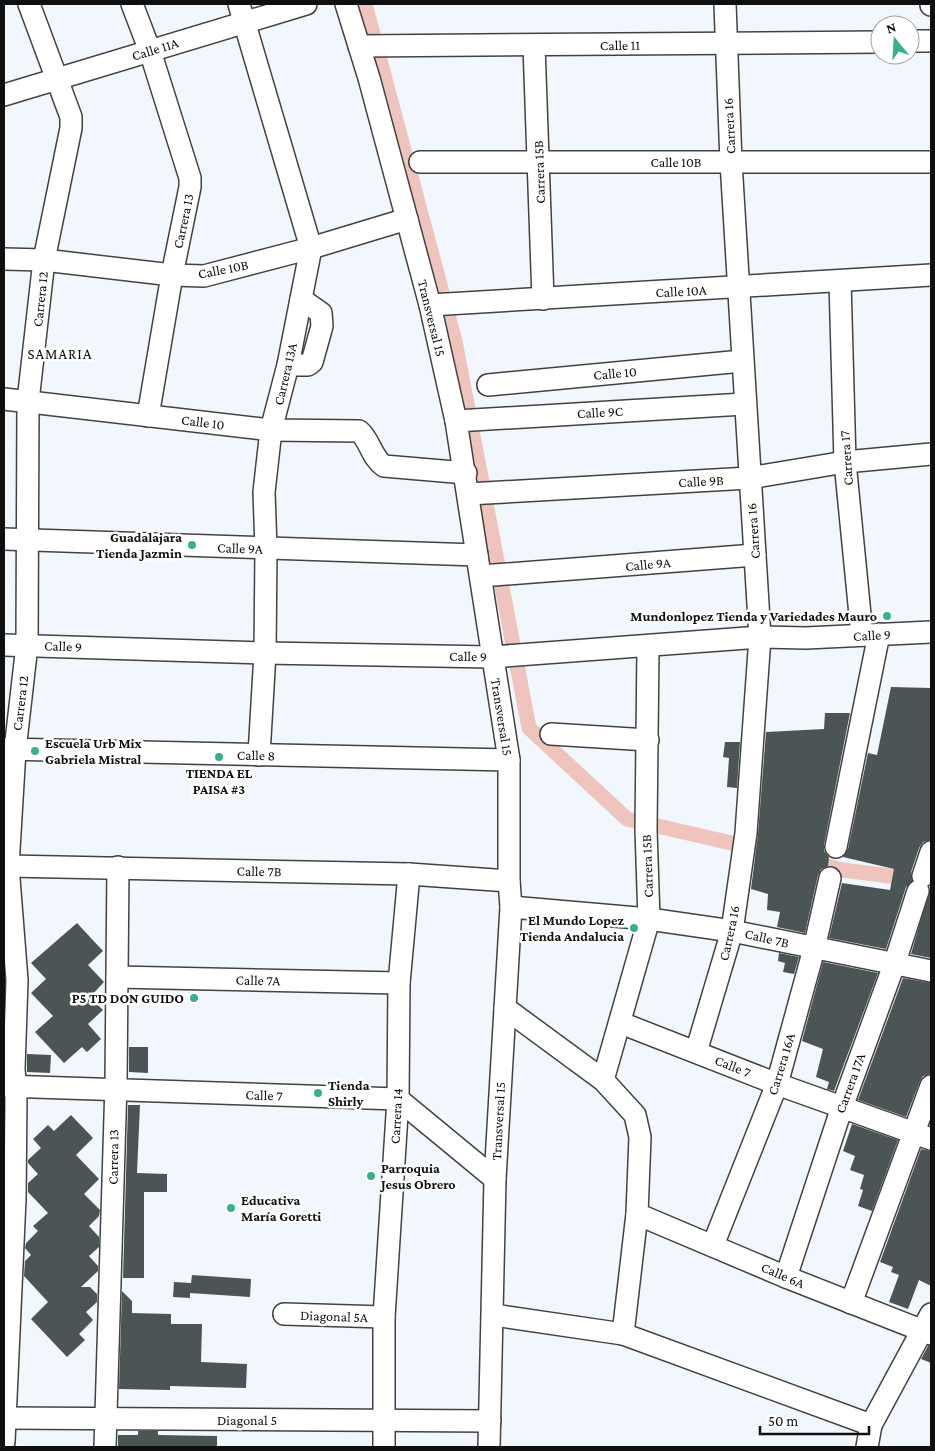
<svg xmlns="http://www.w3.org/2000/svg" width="935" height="1451" font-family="'Crimson Pro',serif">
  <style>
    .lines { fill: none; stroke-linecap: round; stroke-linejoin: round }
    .canal { stroke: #efc4bc; stroke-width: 15 }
    .building { fill: #4c5556 }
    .minor-casing { stroke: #424242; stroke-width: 24 }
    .minor { stroke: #fff; stroke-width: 21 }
    .poi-dot { fill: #36b08e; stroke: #fff; stroke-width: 2 }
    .labels { text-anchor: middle; stroke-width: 5; stroke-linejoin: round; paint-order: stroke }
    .street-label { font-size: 14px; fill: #0f0f0f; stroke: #fff }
    .poi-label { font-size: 14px; font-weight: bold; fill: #0f0f0f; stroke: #fff; text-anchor: end }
    .neighbourhood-label { font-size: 15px; letter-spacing: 1px; fill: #0f0f0f; stroke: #fff }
  </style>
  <rect width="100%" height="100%" fill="#f2f7fd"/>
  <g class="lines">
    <g class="canal">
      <polyline points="365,4 455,341 529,728 627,819 775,853"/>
      <polyline points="810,862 843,870 912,879"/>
    </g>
  </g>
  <g class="building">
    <polygon points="891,687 931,688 931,840 923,842 919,848 911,872 912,881 906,887 886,949 829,938 842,883 890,890 894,869 843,857 848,849 868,753 877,755"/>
    <polygon points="825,713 850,713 824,845 824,851 829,857 828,866 821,869 818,875 805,933 777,927 780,912 767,910 768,894 751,889 758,834 766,732 824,729"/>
    <polygon points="725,742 740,742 737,788 727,787 729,758 723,757"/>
    <polygon points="931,885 931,958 911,954"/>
    <polygon points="77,923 103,951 88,965 104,982 90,997 103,1010 88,1024 101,1039 87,1052 82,1047 64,1063 35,1032 53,1016 31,993 46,979 31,963"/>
    <polygon points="779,953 799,957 794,974 783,972 785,963 778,961"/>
    <polygon points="823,962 878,973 834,1091 827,1089 829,1082 816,1077 823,1049 802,1041"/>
    <polygon points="903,978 931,983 931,1074 923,1076 920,1081 906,1117 858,1100"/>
    <polygon points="129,1047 148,1047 148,1073 129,1072"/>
    <polygon points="27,1054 51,1055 50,1073 27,1072"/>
    <polygon points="128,1105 140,1105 137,1173 167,1174 167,1192 144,1192 144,1278 123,1278"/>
    <polygon points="71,1115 93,1138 76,1155 99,1179 84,1194 100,1210 99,1216 89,1226 99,1237 99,1247 89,1256 98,1266 98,1271 81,1287 90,1287 97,1294 97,1302 86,1312 93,1320 79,1334 85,1340 67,1357 31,1319 48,1302 24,1276 25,1261 31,1255 25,1248 26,1243 38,1231 33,1226 48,1213 28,1192 28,1183 38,1174 28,1163 28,1160 41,1148 33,1139 48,1125 54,1131"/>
    <polygon points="852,1124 898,1140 872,1211 858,1206 863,1190 860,1189 864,1175 850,1170 855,1156 843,1151"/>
    <polygon points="921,1149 931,1151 931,1286 919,1280 908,1309 889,1302 899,1275 891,1272 893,1267 880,1262"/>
    <polygon points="192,1275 251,1279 250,1297 190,1293 190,1298 173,1297 174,1282 191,1283"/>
    <polygon points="122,1291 132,1301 132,1313 171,1314 171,1324 202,1324 201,1362 247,1364 246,1388 170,1386 170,1390 119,1389"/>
    <polygon points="928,1346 931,1346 931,1363 921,1359"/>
    <polygon points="138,1431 158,1431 158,1435 217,1436 217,1447 118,1447 118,1435 138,1435"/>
  </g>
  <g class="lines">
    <defs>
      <g id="minor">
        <polyline points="132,4 150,51 190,178 190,187 172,275 148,416"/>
        <polyline points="239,4 311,248 288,365 271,430 264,492 266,549 265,653 259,755"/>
        <polyline points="346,4 369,78 430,305 456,421 509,760 509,881 511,907 495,1179 489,1447"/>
        <polyline points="931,4 931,5"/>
        <polyline points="910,41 931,41"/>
        <polyline points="359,46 880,42"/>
        <polyline points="534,46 543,299"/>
        <polyline points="4,95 306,4"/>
        <polyline points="420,162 931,162"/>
        <polyline points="4,259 44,260 172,275 204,276 311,248 407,219"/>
        <polyline points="840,281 845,462 862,635"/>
        <polyline points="430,305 931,275"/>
        <polyline points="288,365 308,365 312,362 322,326 321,313 301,299"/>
        <polyline points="488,385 742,361"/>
        <path d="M4,399L271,430L359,431C370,440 371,457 384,466L466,473"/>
        <polyline points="456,421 744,404"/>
        <polyline points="468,494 749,478 845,462 931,454"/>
        <polyline points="4,539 477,555"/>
        <polyline points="481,576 755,555"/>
        <polyline points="4,645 265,653 492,657 760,637 806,638 931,632"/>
        <polyline points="551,734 648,740"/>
        <polyline points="4,749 509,760"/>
        <polyline points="836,847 879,634"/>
        <polyline points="8,866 409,874 509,881"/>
        <polyline points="923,876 931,852"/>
        <polyline points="511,907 649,919 732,931 931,971"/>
        <polyline points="117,977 399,983"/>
        <polyline points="505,1008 603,1080 635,1115 640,1137 637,1214 623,1334"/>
        <polyline points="621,1023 777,1084 931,1139"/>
        <polyline points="696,1052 732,931 746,833 760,637 731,162 725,4"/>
        <polyline points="603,1080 649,919 646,830 648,647"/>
        <polyline points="4,1086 398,1099 495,1179"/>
        <polyline points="637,1214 786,1277 931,1334"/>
        <polyline points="713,1245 777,1084 814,949 830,878"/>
        <polyline points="786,1277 842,1107 894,965 918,891"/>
        <polyline points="851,1303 931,1086"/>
        <polyline points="284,1314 384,1317"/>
        <polyline points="494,1315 623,1334 871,1425"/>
        <polyline points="4,1418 490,1421"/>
        <polyline points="4,1442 15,1199 16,1094 14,1069 17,980 8,866 15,750 27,645 28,401 44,260 71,128 71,117 29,4"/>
        <polyline points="105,1447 116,1083 118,867"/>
        <polyline points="384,1447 384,1317 398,1099 399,983 409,874"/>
        <polyline points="867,1447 871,1425 931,1314"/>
      </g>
    </defs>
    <use href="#minor" class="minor-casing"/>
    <use href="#minor" class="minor"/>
  </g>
  <g class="poi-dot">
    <circle cx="192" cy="545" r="5"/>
    <circle cx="887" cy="616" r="5"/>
    <circle cx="35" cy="751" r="5"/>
    <circle cx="219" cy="757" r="5"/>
    <circle cx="634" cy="928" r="5"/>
    <circle cx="194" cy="998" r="5"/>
    <circle cx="318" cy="1093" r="5"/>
    <circle cx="371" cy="1176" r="5"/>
    <circle cx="231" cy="1208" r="5"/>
  </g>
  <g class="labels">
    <g class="street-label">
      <text transform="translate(620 45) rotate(-1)" y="5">Calle 11</text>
      <text transform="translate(155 49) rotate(-17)" y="5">Calle 11A</text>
      <text transform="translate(729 126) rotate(-93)" y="5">Carrera 16</text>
      <text x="676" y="167">Calle 10B</text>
      <text transform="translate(539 172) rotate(-92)" y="5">Carrera 15B</text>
      <text transform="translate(183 221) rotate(-78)" y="5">Carrera 13</text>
      <text transform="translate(223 269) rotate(-11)" y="5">Calle 10B</text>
      <text transform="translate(681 291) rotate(-3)" y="5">Calle 10A</text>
      <text transform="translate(40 299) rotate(-84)" y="5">Carrera 12</text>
      <text transform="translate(432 318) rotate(76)" y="5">Transversal 15</text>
      <text transform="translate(615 373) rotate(-5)" y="5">Calle 10</text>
      <text transform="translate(285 374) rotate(-77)" y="5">Carrera 13A</text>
      <text transform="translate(600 412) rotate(-3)" y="5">Calle 9C</text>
      <text transform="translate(203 422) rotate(7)" y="5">Calle 10</text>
      <text transform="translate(846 458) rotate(-94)" y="5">Carrera 17</text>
      <text transform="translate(701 481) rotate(-3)" y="5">Calle 9B</text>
      <text transform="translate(753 531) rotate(-94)" y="5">Carrera 16</text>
      <text transform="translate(240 548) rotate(2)" y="5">Calle 9A</text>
      <text transform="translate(648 564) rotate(-5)" y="5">Calle 9A</text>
      <text transform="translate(872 635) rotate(-3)" y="5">Calle 9</text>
      <text transform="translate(63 646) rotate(2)" y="5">Calle 9</text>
      <text transform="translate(468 656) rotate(1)" y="5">Calle 9</text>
      <text transform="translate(20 703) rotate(-83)" y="5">Carrera 12</text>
      <text transform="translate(502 717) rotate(81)" y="5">Transversal 15</text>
      <text transform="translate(256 755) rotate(1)" y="5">Calle 8</text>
      <text transform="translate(647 866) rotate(-92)" y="5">Carrera 15B</text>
      <text transform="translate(259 871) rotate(1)" y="5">Calle 7B</text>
      <text transform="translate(729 933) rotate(-78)" y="5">Carrera 16</text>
      <text transform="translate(767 938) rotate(13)" y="5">Calle 7B</text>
      <text transform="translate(258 980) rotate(1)" y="5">Calle 7A</text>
      <text transform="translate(781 1064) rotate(-73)" y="5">Carrera 16A</text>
      <text transform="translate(733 1066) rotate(22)" y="5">Calle 7</text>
      <text transform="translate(850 1083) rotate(-70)" y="5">Carrera 17A</text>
      <text transform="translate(264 1095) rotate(2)" y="5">Calle 7</text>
      <text transform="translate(396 1116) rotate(-87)" y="5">Carrera 14</text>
      <text transform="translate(498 1121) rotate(-87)" y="5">Transversal 15</text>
      <text transform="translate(113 1157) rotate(-89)" y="5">Carrera 13</text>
      <text transform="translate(783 1275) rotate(23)" y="5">Calle 6A</text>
      <text transform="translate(334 1316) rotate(2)" y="5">Diagonal 5A</text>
      <text x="247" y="1425">Diagonal 5</text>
    </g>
    <g class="poi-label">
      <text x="182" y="542">Guadalajara<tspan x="182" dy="16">Tienda Jazmin</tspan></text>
      <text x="877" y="621">Mundonlopez Tienda y Variedades Mauro</text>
      <text x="45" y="748" text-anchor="start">Escuela Urb Mix<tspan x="45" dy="16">Gabriela Mistral</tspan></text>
      <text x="219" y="778" text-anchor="middle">TIENDA EL<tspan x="219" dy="16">PAISA #3</tspan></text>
      <text x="624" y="925">El Mundo Lopez<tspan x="624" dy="16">Tienda Andalucia</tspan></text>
      <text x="184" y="1003">P5 TD DON GUIDO</text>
      <text x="328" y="1090" text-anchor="start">Tienda<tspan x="328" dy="16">Shirly</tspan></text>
      <text x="381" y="1173" text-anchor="start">Parroquia<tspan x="381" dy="16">Jesus Obrero</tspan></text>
      <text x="241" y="1205" text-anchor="start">Educativa<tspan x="241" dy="16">María Goretti</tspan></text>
    </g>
    <g class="neighbourhood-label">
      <text x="60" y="359">SAMARIA</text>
    </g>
  </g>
  <rect width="935" height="1451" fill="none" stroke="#0f0f0f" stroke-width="10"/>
  <g transform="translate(895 40) rotate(342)"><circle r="24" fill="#ffffff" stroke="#9f9f9f"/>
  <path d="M0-4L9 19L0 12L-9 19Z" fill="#36b08e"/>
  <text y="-8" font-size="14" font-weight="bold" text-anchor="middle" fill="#0f0f0f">N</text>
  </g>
  <path d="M760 1426v8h109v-8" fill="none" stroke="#0f0f0f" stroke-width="2.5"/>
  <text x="768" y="1426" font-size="15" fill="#0f0f0f" stroke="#ffffff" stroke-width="4" paint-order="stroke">50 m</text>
</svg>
